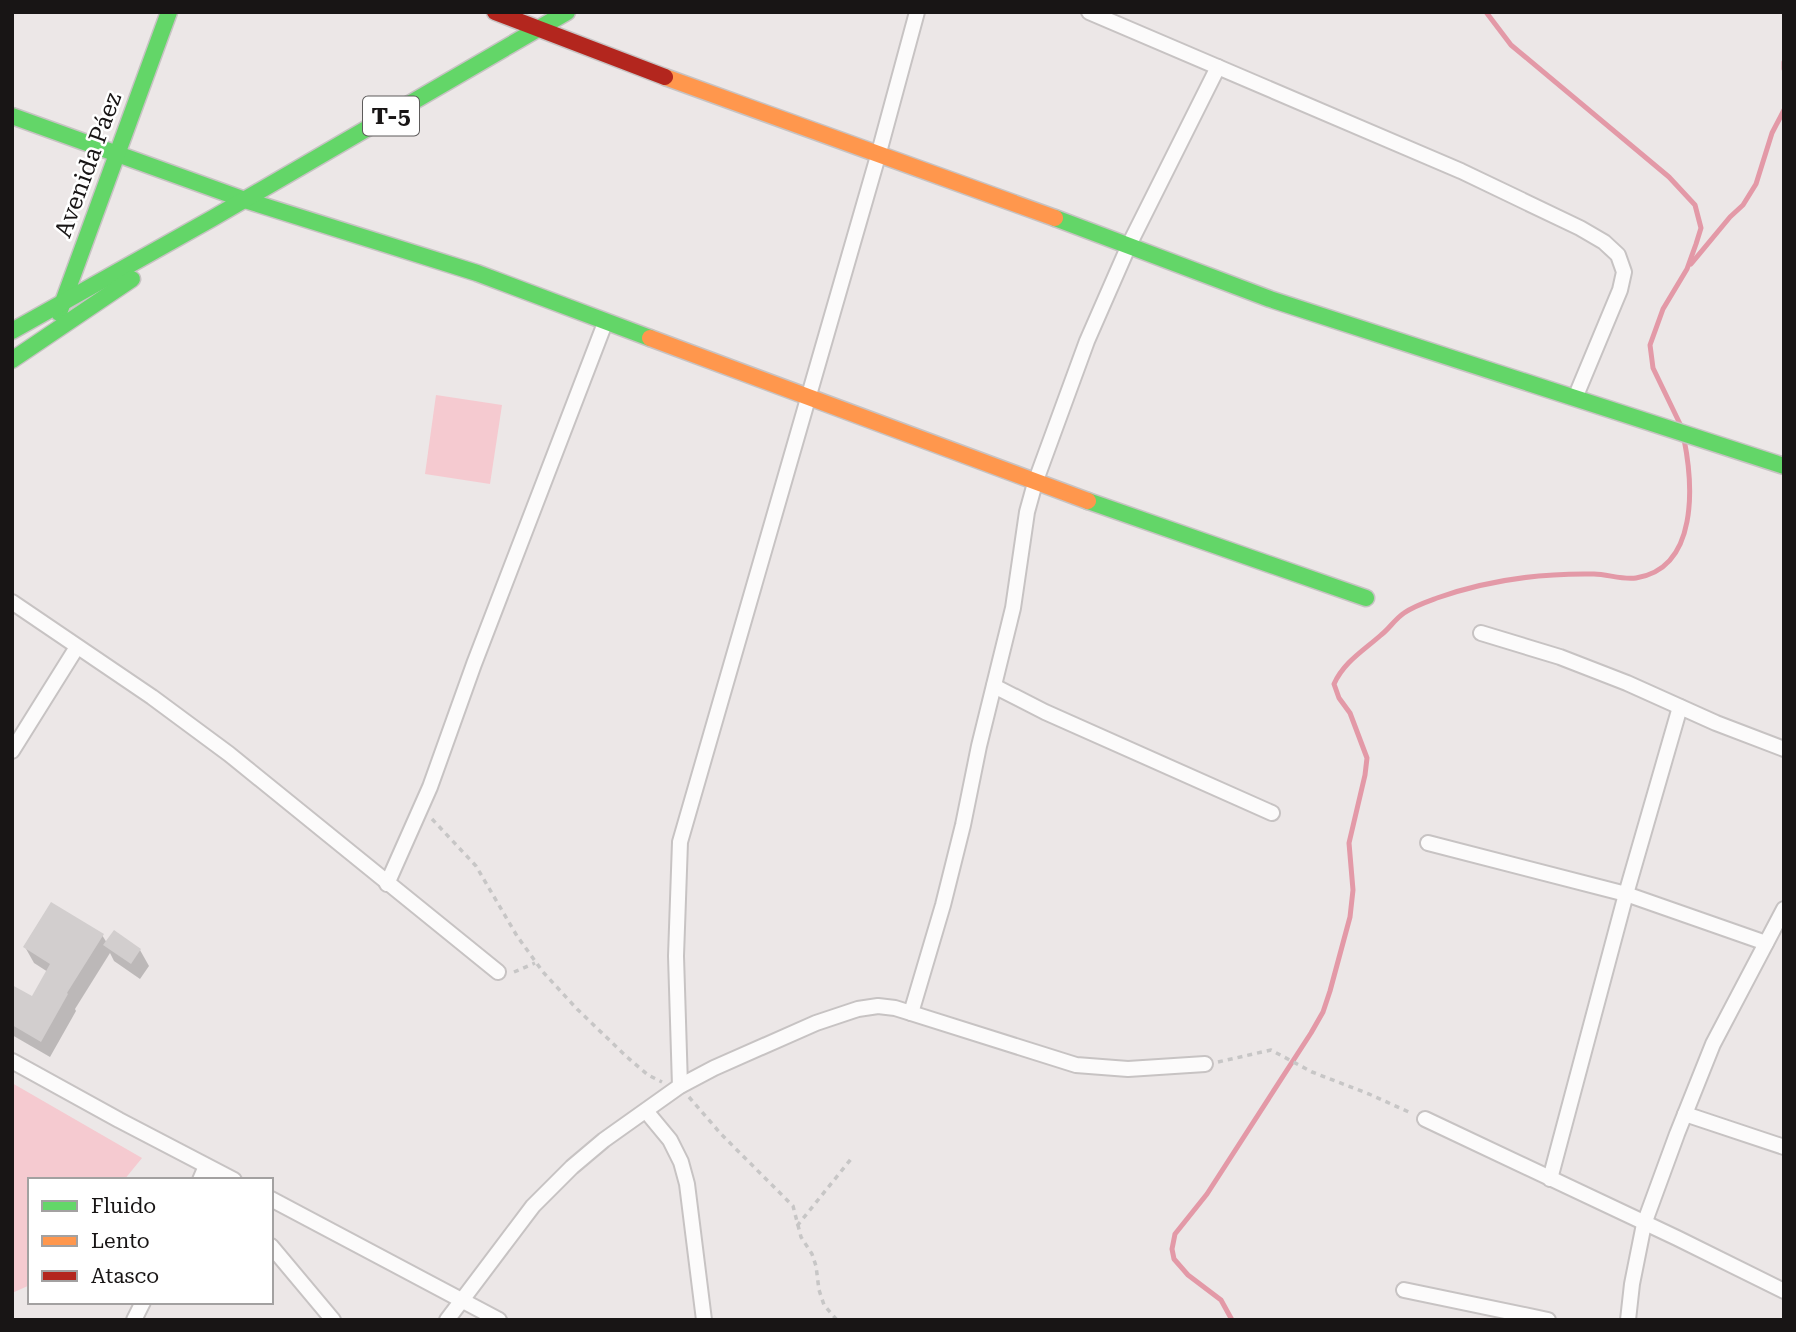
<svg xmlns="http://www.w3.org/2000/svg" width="1796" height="1332" font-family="'Roboto Serif',serif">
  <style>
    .green { fill: #f5cad0 }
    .shadow { fill: #0003 }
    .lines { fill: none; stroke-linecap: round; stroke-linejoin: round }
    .stream { stroke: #e399a7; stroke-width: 5 }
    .building { fill: #d2cece }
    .street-casing { stroke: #c7c3c3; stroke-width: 18 }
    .fast-casing { stroke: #c7c3c3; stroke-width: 19 }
    .slow-casing { stroke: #c7c3c3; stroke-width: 19 }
    .jam-casing { stroke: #c7c3c3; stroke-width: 19 }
    .path { stroke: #c7c6c6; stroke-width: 3.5; stroke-dasharray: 5 5; stroke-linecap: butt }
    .street { stroke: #fcfbfb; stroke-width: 14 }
    .fast { stroke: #63d668; stroke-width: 16 }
    .slow { stroke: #ff974d; stroke-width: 16 }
    .jam { stroke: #b3261e; stroke-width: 16 }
    .labels { text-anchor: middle; stroke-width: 5; stroke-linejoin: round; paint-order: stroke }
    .shield { fill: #fff; stroke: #5d5b5b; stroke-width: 2 }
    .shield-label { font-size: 23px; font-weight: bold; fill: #181515 }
    .street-label { font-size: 24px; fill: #181515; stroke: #fff }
  </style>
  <rect width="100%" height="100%" fill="#ece7e7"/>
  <g class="green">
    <polygon points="436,395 502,405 490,484 425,474"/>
    <polygon points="12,1083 142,1158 124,1180 30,1180 30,1285 12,1293"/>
  </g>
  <polygon class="shadow" points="102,935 107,943 140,950 149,966 140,979 114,961 110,953 75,1009 76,1011 50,1057 12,1035 12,987 32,999 48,972 34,963 25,947"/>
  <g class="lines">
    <g class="stream">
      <polyline points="1486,12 1511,45 1669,177 1695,205 1701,228 1696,244 1687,269 1663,309 1650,345 1653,368 1681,426"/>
      <polyline points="1784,62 1784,69"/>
      <polyline points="1691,264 1730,217 1743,205 1756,184 1772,133 1784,110"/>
      <path d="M1232,1320L1221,1300L1188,1275L1174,1259L1172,1249L1175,1234L1207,1194L1311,1033L1323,1012L1330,991L1350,917L1353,890L1349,843L1365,775L1367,758L1350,713L1339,698L1334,684C1344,662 1363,651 1381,635C1389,629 1395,619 1404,613C1414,606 1426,602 1437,598C1488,580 1540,573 1594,574C1607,574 1622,580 1636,578C1699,568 1693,484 1684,439"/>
    </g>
  </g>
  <g class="building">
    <polygon points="51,902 104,934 67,993 68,994 41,1042 12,1025 12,985 32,996 50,964 23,947"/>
    <polygon points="114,930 141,949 131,964 103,945"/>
  </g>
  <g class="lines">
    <defs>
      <g id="street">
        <polyline points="1089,12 1461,171 1580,228 1604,242 1618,255 1624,272 1620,290 1575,398"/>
        <polyline points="12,602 152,697 229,754 498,972"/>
        <polyline points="1481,633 1560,657 1627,683 1716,723 1784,749"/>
        <polyline points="994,686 1045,712 1272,813"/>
        <polyline points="12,751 77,647"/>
        <polyline points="1428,843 1626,894 1766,943"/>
        <polyline points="387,884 430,787 474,664 605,323"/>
        <polyline points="911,1013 943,905 963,825 979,746 1013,608 1027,512 1035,483 1087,341 1129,245 1218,67"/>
        <polyline points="12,1061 119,1120 234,1180"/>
        <polyline points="680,1086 676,956 680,842 878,156 917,12"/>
        <polyline points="646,1111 670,1140 681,1162 687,1184 704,1320"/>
        <polyline points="1685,1114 1784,1147"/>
        <polyline points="1425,1119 1677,1238 1784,1291"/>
        <polyline points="1550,1179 1626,894 1680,707"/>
        <polyline points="200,1180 206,1166 212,1173"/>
        <polyline points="271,1199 499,1320"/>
        <polyline points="271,1246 333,1320"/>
        <polyline points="1404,1290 1548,1320"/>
        <polyline points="134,1320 143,1302"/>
        <polyline points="447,1320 533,1206 572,1167 604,1140 680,1086 714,1068 816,1023 858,1009 878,1006 895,1008 1076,1065 1128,1069 1205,1064"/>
        <polyline points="1628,1320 1632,1284 1644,1224 1677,1134 1713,1044 1784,909"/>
      </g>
      <g id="fast">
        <polyline points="12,116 245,200 477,273 650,338"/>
        <polyline points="1055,218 1270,299 1784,466"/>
        <polyline points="59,313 169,12"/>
        <polyline points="12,331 213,218 567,12"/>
        <polyline points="12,360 132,279"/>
        <polyline points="1088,501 1366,598"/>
      </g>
      <g id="slow">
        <polyline points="665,77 1055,218"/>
        <polyline points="650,338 1088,501"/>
      </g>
      <polyline id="jam" points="495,12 665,77"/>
    </defs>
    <use href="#street" class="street-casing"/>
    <use href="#fast" class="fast-casing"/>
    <use href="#slow" class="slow-casing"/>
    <use href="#jam" class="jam-casing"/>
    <g class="path">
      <polyline points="432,819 476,866 517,936 543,972 577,1009 627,1057 648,1075 662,1082"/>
      <polyline points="514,972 535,963"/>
      <polyline points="1218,1062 1271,1050 1312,1072 1369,1094 1411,1113"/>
      <polyline points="689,1097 721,1134 793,1206 801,1237 812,1254 816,1266 819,1290 824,1305 837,1320"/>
      <polyline points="797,1226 851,1159"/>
    </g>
    <use href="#street" class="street"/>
    <use href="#fast" class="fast"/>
    <use href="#slow" class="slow"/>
    <use href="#jam" class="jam"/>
  </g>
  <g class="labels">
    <rect class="shield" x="363" y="96.5" width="56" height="39" rx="5"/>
    <g class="shield-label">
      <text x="391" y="124">T-5</text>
    </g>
    <g class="street-label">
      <text transform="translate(88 165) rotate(-70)" y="8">Avenida Páez</text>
    </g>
  </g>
  <rect width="1796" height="1332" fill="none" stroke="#181515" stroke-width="28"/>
  <rect x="28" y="1178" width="245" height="126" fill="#ffffff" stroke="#a3a1a1" stroke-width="2"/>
  <rect x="42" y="1201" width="35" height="10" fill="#63d668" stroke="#a3a1a1" stroke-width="2"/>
  <text x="91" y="1213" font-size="21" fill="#181515">Fluido</text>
  <rect x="42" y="1236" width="35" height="10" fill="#ff974d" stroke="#a3a1a1" stroke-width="2"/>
  <text x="91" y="1248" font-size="21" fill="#181515">Lento</text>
  <rect x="42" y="1271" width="35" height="10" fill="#b3261e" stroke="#a3a1a1" stroke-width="2"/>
  <text x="91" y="1283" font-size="21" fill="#181515">Atasco</text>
</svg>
